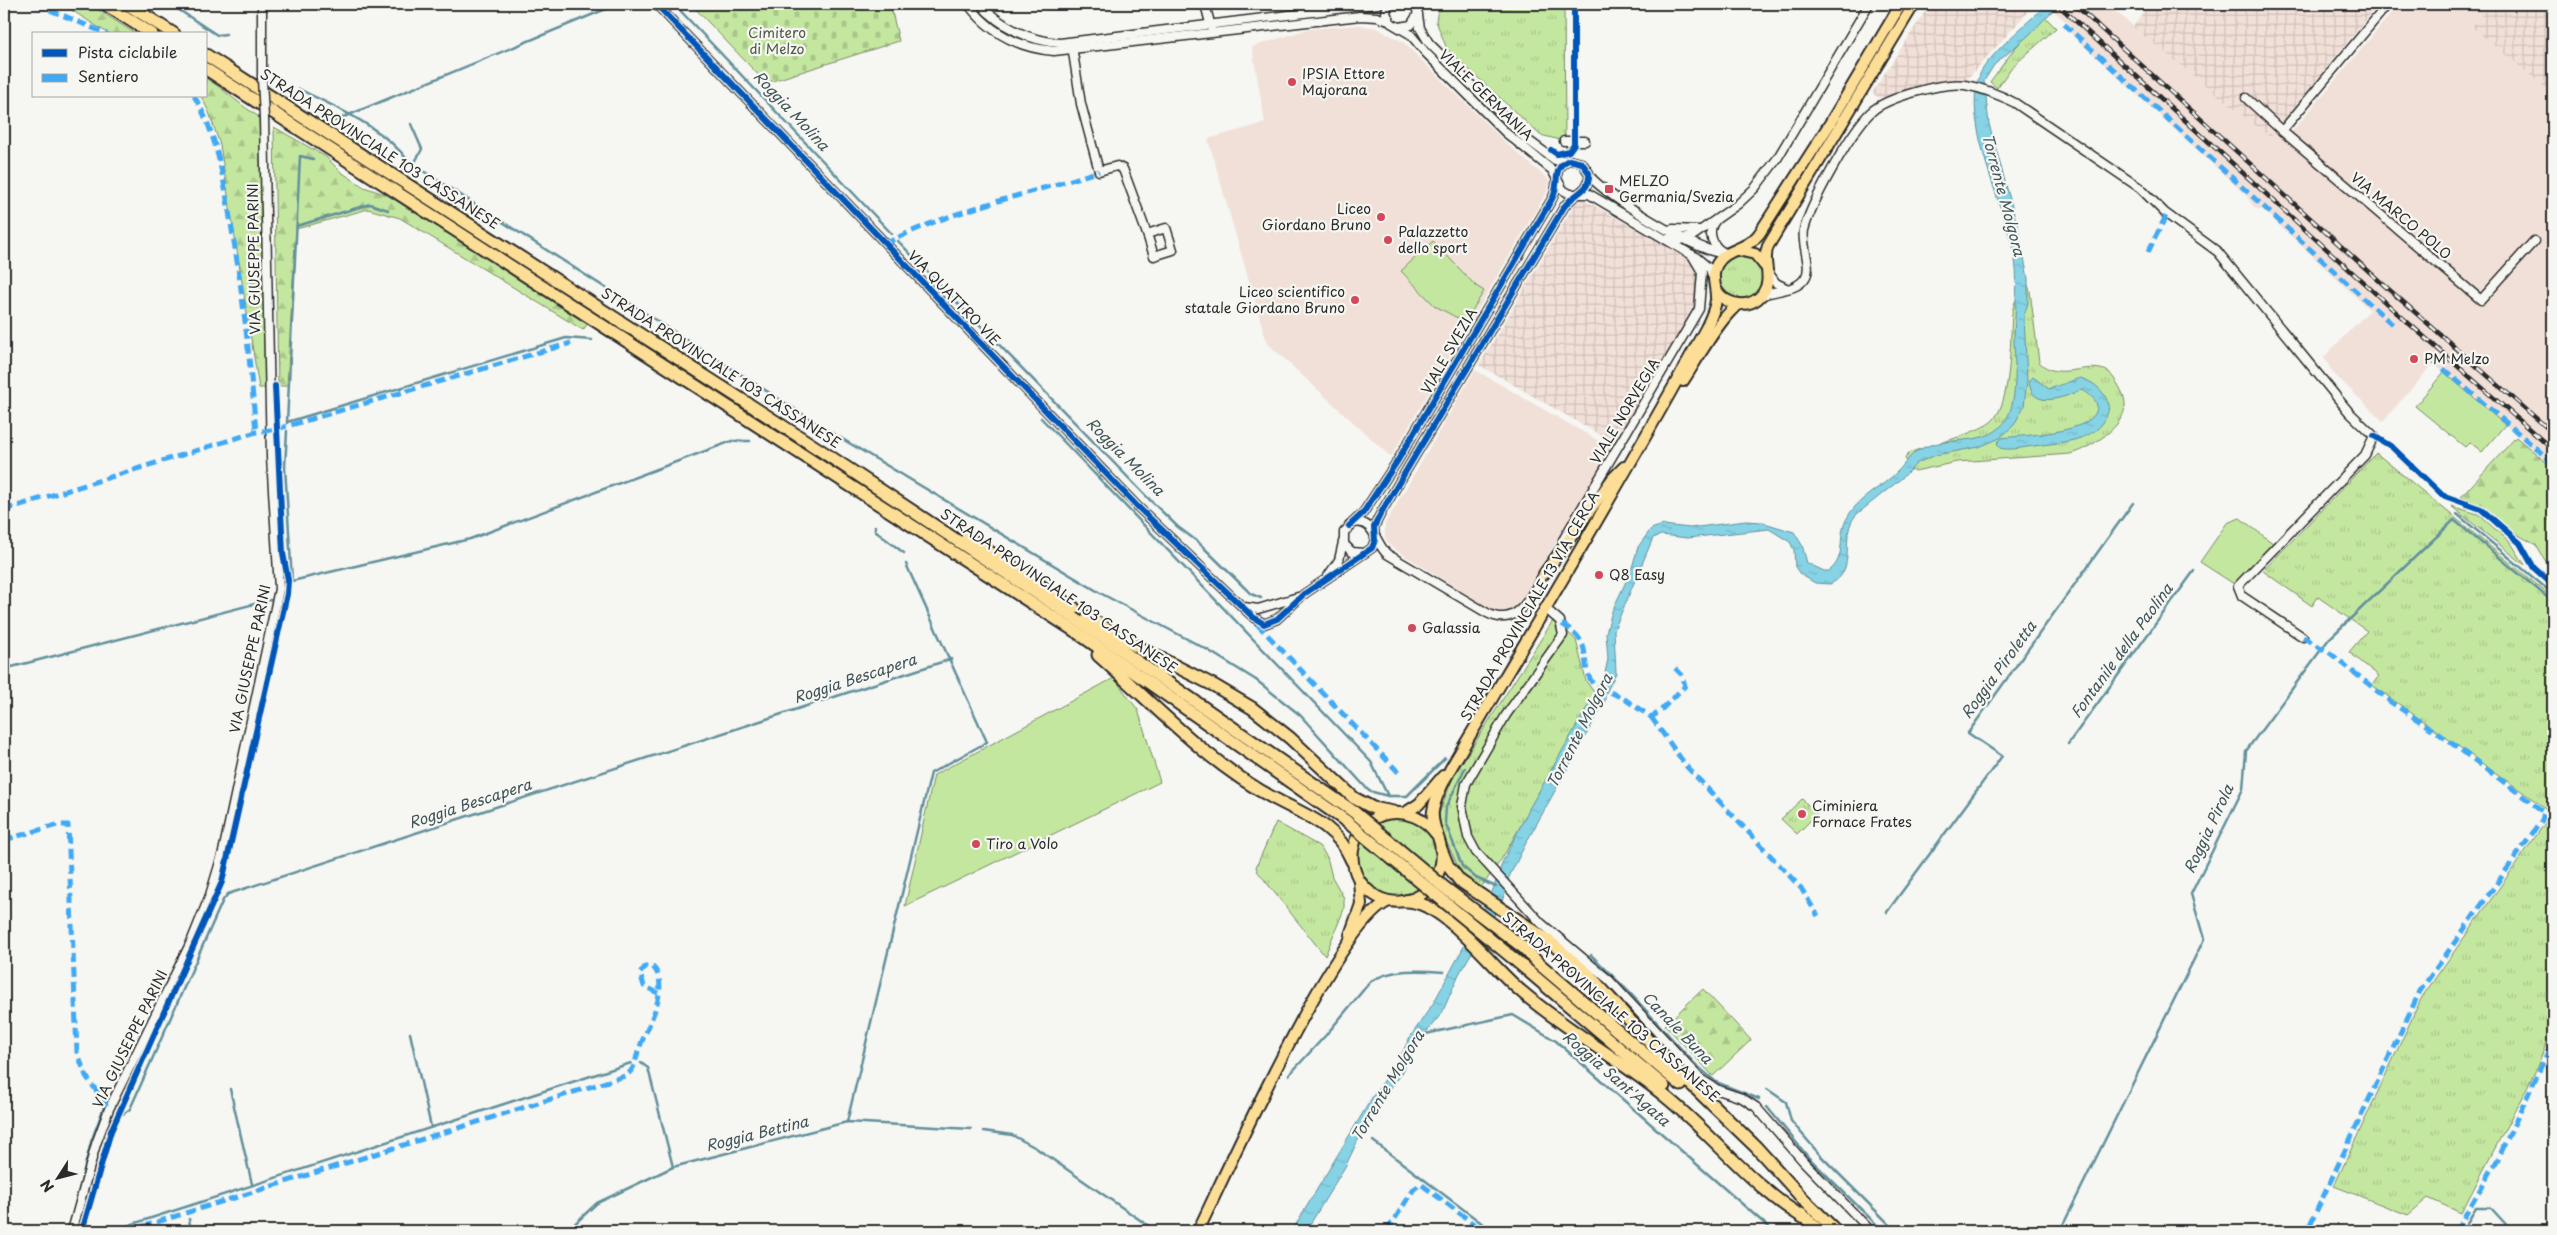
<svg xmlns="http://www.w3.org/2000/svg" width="2557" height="1235" font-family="'Playpen Sans',sans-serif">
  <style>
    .built { fill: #f1e0d8 }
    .industrial { fill: url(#industrial-grid) }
    .grass { fill: url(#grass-tufts); stroke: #788966 }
    .forest { fill: url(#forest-firs); stroke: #788966 }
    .cemetery { fill: url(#cemetery-stones); stroke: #788966 }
    .garden { fill: #c4e7a0; stroke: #788966 }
    .water { fill: url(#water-ripples); stroke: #62909b }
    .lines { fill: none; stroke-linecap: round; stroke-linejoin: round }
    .stream { stroke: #62909b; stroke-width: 2.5 }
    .minor-casing { stroke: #2b2b2b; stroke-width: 11 }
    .major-casing { stroke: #2b2b2b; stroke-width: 14 }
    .highway-casing { stroke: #2b2b2b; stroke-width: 15 }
    .minor { stroke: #f6f6f2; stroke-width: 8 }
    .major { stroke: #fdde96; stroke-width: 10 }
    .highway { stroke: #fdde96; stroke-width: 11 }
    .rail-casing { stroke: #2b2b2b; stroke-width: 4.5 }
    .rail { stroke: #f6f6f2; stroke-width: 2.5; stroke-dasharray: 8; stroke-linecap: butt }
    .minor-bridge-casing { stroke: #2b2b2b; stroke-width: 11; stroke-linecap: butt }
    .highway-bridge-casing { stroke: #2b2b2b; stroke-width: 15; stroke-linecap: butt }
    .minor-bridge { stroke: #f6f6f2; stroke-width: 8 }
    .highway-bridge { stroke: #fdde96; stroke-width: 11 }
    .quiet { stroke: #3fa9f5; stroke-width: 5; stroke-dasharray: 10 5; stroke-linecap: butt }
    .cycleway-casing { stroke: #f6f6f2; stroke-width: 9 }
    .cycleway { stroke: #0057b8; stroke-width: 6 }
    .poi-dot { fill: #d1495b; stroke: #f6f6f2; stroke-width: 2 }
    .labels { text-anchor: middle; stroke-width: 4.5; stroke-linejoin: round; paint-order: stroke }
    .park-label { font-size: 14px; fill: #515a48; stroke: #f6f6f2 }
    .poi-label { font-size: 14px; fill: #2b2b2b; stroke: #f6f6f2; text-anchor: start }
    .street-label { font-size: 14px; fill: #2b2b2b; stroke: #f6f6f2 }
    .water-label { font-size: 15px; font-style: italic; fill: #42555a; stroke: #f6f6f2 }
  </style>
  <defs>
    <pattern id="industrial-grid" width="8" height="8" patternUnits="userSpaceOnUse" patternTransform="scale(1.25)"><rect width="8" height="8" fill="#f1e0d8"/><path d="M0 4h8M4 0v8" fill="none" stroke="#cfc0ba"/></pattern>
    <pattern id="grass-tufts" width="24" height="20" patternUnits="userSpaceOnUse" patternTransform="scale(1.25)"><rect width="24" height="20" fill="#c4e7a0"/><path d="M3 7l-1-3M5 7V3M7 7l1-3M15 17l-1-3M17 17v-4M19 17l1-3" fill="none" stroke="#a9c68a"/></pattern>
    <pattern id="forest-firs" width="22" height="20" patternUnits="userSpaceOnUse" patternTransform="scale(1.25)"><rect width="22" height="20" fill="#c4e7a0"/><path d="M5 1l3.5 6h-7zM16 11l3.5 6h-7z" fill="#a9c68a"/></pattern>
    <pattern id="cemetery-stones" width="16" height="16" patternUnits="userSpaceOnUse" patternTransform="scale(1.25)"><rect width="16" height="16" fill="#c4e7a0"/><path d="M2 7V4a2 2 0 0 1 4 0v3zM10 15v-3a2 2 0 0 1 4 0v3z" fill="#a9c68a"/></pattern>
    <pattern id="water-ripples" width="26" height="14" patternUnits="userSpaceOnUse" patternTransform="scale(1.25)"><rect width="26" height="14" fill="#86d3e6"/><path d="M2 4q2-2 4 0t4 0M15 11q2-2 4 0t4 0" fill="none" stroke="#74b5c5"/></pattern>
  </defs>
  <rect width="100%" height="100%" fill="#f6f6f2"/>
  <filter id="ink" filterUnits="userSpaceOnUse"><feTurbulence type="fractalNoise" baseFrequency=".02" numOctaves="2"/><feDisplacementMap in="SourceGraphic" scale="10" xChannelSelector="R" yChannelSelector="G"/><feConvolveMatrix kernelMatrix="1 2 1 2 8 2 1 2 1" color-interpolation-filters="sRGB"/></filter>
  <g filter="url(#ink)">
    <g class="built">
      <polygon points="2045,4 2106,4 2270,136 2275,131 2285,140 2399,4 2553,4 2553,466 2434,363 2383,421 2333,373 2324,357 2370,310 2262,209 2257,209 2253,206 2247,196 2066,29 2068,23"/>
      <polygon points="1359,25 1377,28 1403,42 1507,144 1549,180 1548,190 1391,457 1267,343 1208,139 1265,123 1252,47 1308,29"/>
      <polygon points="1475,370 1611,448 1514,615 1500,615 1391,547 1385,538 1385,524"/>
    </g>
    <g class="industrial">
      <polygon points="1930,4 2035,4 1967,79 1880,98 1872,93"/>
      <polygon points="2149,4 2379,4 2270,137 2133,27"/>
      <polygon points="2491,4 2553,4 2553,94 2472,27"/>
      <polygon points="1579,197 1695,262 1699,278 1695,309 1616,444 1479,365"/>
    </g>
    <g class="grass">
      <polygon points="1439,4 1564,4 1565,141 1540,135 1447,49 1436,21"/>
      <polygon points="2045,17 2056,28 2011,68 1997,88 1990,82 2015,48"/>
      <circle cx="1741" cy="277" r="22"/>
      <path d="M2026,280L2030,291L2039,362C2059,383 2086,360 2109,372C2116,381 2124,392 2125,403C2127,426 2089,449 2070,454L1957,462L1915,471L1910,469L1905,458L1911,452C1932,445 1975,434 1991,422C2012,405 2010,339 2012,313L2014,304Z"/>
      <polygon points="2376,453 2553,598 2553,1034 2546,1044 2535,1072 2461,1213 2428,1198 2408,1215 2334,1186 2422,997 2548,819 2548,810 2372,685 2379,676 2349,652 2367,631 2318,597 2312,606 2263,571"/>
      <polygon points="1554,619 1576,640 1586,681 1596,695 1501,860 1480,889 1461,873 1441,830 1439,814 1453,777"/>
      <polygon points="1802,799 1817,814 1797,834 1781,819"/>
      <circle cx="1398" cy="857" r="40"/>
      <polygon points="1276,822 1319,846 1327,857 1332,877 1344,898 1344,909 1325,956 1258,872 1256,867"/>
    </g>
    <g class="forest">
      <polygon points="62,4 89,4 136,34 109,34"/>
      <path d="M206,78C225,90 240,105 259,117L265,388H259L220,145L209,112L201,96H206Z"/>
      <polygon points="274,127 326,157 341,172 364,187 387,195 589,322 583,330 400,218 368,209 296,229 287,386 278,386"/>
      <polygon points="2516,437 2553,468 2553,574 2536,545 2508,529 2478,504 2461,497"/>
      <polygon points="2451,506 2478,514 2511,543 2525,565"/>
      <polygon points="1703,989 1751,1040 1713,1076 1665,1025"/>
    </g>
    <polygon class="cemetery" points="691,4 890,4 899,41 766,83"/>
    <g class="garden">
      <polygon points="1433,241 1476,286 1484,291 1465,322 1435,306 1401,271"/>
      <polygon points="2444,372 2505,425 2482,452 2470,442 2465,447 2415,406"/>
      <polygon points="2240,518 2274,544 2234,584 2200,562 2227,523"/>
      <polygon points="1114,678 1138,710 1160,782 905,906 934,775"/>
    </g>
    <g class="water">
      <path d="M2047,4H2059L2029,35L1994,65L1984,81L1989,124L2018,228L2028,278V303L2024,316L2027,381L2024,406L2014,425L2000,438L1979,447L1936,455L1917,463L1902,478L1857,514C1837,534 1860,571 1830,584L1815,583L1800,574L1795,567L1794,550L1790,542L1769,529L1688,538L1661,535L1653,538L1614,630L1616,673L1605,695V701L1526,843L1509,877L1502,902L1459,974L1442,1013L1419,1041L1401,1073L1375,1111L1357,1142L1346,1165L1306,1231H1292L1373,1096L1397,1063L1409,1039L1434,1002L1490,898L1503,861L1530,807L1593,697L1602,687L1608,659L1606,633L1612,611L1631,571L1638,547L1651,529L1663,525L1690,528L1746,521L1761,522L1794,532L1802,545L1807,563L1824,571H1829C1847,557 1837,538 1846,520C1857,497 1882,488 1898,471C1905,464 1910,454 1919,450C1948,433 1990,450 2007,418C2018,397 2015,366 2014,343C2014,316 2019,287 2015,260C2007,210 1960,121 1980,74C1988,55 2031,20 2047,4Z"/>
      <path d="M2033,377L2049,389L2080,378C2094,382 2104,390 2109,405C2106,442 2062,442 2034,446C2024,447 2010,451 2000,448L1997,443L2002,438C2021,435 2098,434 2097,406C2096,398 2087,393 2081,390C2065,397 2032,411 2029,382Z"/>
    </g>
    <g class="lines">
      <g class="stream">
        <polyline points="170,4 217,35 226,34"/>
        <polyline points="674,4 892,234"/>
        <path d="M299,89C336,108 384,127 409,162L829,431L1102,594L1206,649L1256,680L1300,715L1369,791L1388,796"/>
        <polyline points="334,121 618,4"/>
        <polyline points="411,124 422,149 414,164"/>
        <polyline points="297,226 370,204 388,210"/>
        <polyline points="898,241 971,317"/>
        <polyline points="979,324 1148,498 1178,527 1198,542 1251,594 1261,598"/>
        <polyline points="1041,418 1371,762 1388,796 1407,796 1445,758"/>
        <polyline points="287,422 566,338 592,340"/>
        <polyline points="287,423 300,156 313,159"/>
        <polyline points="287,431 285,467 292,581 470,539 732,441 750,441"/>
        <polyline points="2457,514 2553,594"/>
        <polyline points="875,526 875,531 904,553"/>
        <polyline points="4,669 270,600"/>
        <polyline points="2068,744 2194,571"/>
        <polyline points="1465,768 1446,807 1445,822 1462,866 1476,878 1496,887"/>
        <polyline points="1887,912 2002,756 1968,733 2133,503"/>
        <polyline points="1591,955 1630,993 1695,1064 1716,1082 1759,1099"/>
        <polyline points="410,1033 431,1127"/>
        <polyline points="1421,1035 1513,1015 1556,1041 1773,1231"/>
        <polyline points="641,1063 648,1068 673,1167"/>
        <path d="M1289,1075L1326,1035L1370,982C1390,968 1421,970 1444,972"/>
        <polyline points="230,1089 252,1184"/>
        <polyline points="1767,1089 1786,1102 1791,1121 1820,1155 1896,1231"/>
        <polyline points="1767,1107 1809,1158 1883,1231"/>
        <polyline points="123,1114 130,1109 223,900 228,894 951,659"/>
        <polyline points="847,1122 931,773 987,742 906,564"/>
        <polyline points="984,1131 1012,1135 1036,1148 1156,1231"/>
        <polyline points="1373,1141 1492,1231"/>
        <polyline points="72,1218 91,1142 104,1107"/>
        <polyline points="189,1219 191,1231"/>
        <polyline points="111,1231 631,1063"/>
        <polyline points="567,1231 597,1203 673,1167 847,1122 971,1129"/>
        <polyline points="1562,1231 1565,1227 1574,1231"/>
        <polyline points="2060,1231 2204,939 2191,894 2243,789 2246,751 2329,639 2454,520 2553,602"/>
        <polyline points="2462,1231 2476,1208 2491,1208 2512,1231"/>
      </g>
      <defs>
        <g id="minor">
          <path d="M656,4L1138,507L1253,617L1264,624L1277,619L1304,594L1372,548L1375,540L1374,527L1382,511L1564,207C1574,192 1591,192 1589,173L1582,163L1569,160C1550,168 1561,185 1552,199L1398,460L1363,513L1349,526"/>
          <path d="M968,4C989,32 1019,48 1054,51L1360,16L1377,17L1389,21"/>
          <path d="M980,4C1001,27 1030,41 1060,43L1378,4"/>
          <polyline points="1053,4 1069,4"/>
          <polyline points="1205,4 1211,27"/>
          <polyline points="1388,4 1386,13 1391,23 1410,34 1426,53 1506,133 1552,170 1563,190 1570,194 1589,194 1697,258 1710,269 1713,278"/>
          <polyline points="1416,4 1420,28 1429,43 1525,138 1555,160 1566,161"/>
          <polyline points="1399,27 1411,25 1418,14"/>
          <polyline points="1072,46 1081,104 1099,171 1117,166 1123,169 1147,234"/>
          <polyline points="262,78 262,4"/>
          <polyline points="2246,98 2282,131 2481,300 2534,241"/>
          <polyline points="2282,131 2388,4"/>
          <polyline points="1564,141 1585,141"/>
          <path d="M1590,176C1603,194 1707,259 1728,253"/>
          <path d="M1715,221C1706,232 1713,249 1726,253"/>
          <polygon points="1166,228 1173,250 1154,256 1147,234"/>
          <polyline points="1673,229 1699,230"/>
          <polyline points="1668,239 1681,240 1694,235 1738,204 1755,188 1777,159 1869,4"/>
          <polyline points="1768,272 1776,283 1786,288"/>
          <path d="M1761,296C1775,289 1796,292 1805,278C1813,267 1801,245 1804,230C1811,203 1851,131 1871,112C1887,97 1944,82 1965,85C1982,88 2000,95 2015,103L2140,188L2165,213L2218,252L2349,412L2374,436L2365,455L2238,586L2242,596L2303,637"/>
          <polyline points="1563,540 1699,309 1702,272 1692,255"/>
          <path d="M1364,553L1352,552L1344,544V532L1354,523C1374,519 1375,543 1387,554L1487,613C1519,630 1533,592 1546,569"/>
          <polyline points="1328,576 1339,560 1343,542"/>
          <polyline points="1244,607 1258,609 1298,597"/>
          <polyline points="1545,608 1560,621 1563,635 1506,715 1466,784 1462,806 1468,837 1476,852 1541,923 1609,980 1702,1080 1718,1090 1742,1098 1756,1107 1804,1162 1871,1231"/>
          <polyline points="72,1231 96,1144 109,1109 191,942 210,895 223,852 279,589 271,457 264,118"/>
        </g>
        <g id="major">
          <polyline points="1738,250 1755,254 1765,266"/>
          <path d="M1716,289C1727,310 1760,310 1767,284C1770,271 1762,260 1768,246L1914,4"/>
          <path d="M1683,381C1694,365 1724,310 1740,304"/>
          <polyline points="1544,574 1613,478 1624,467"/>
          <polyline points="1405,813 1419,804 1443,776"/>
          <path d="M1436,834C1413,801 1360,807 1353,850C1351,862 1355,876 1363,885C1373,897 1388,904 1404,901C1429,897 1445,873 1441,848C1439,835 1431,825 1433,811C1435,796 1445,780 1452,766C1538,621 1625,476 1706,328C1710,320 1715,310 1716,300C1717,287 1710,276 1717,264C1726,248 1746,251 1759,234L1829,125L1901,4"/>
          <polyline points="1350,935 1361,904 1359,881"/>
          <path d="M1198,1231C1227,1171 1337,922 1389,901"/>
        </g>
        <g id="highway">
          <polyline points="105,4 152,34"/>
          <polyline points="127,4 174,34"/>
          <polyline points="206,55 820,450 1085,625 1354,812"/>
          <polyline points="206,69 1078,633 1346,821"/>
          <polyline points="967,537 1074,608"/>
          <polyline points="1088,617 1126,641 1215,686 1252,708 1290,738 1354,798 1373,808 1393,812"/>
          <path d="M1098,655C1156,706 1206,762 1275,799C1307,816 1337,825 1352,861"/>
          <polyline points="1441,849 1448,866 1460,881 1549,941 1590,976 1662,1056 1756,1147 1805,1201"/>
          <path d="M1405,901C1444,900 1491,967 1522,992C1567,1031 1620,1059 1666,1097C1714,1136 1753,1188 1806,1219"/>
          <polyline points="1524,948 1538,963 1681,1085"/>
          <polyline points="1514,959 1664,1086"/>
          <polyline points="1800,1196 1836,1231"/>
          <polyline points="1801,1214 1820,1231"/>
        </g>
      </defs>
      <use href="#minor" class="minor-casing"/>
      <use href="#major" class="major-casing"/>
      <use href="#highway" class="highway-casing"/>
      <use href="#minor" class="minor"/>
      <use href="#major" class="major"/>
      <use href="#highway" class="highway"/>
      <defs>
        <g id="rail">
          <polyline points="2057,4 2397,313 2553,450"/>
          <polyline points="2074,4 2385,286 2553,433"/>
        </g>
      </defs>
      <use href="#rail" class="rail-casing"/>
      <use href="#rail" class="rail"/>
      <defs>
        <polyline id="minor-bridge" points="262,78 264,118"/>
        <g id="highway-bridge">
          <polyline points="1354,812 1445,888 1524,948"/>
          <polyline points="1346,821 1514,959"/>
        </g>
      </defs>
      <use href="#minor-bridge" class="minor-bridge-casing"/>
      <use href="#highway-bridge" class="highway-bridge-casing"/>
      <use href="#minor-bridge" class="minor-bridge"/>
      <use href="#highway-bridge" class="highway-bridge"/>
      <g class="quiet">
        <polyline points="36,4 107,34"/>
        <polyline points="2064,24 2393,325"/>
        <path d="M194,96C217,133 224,181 231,224C243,293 250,362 256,432"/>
        <path d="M885,244C952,209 1028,195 1099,171"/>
        <polyline points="2148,252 2167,214"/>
        <polyline points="2432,359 2553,463"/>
        <polyline points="4,510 256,432 277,429 571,343"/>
        <polyline points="1257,624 1402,776"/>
        <path d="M1562,624C1597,645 1577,659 1593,684L1623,698L1651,717L1658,713L1685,686L1682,675L1673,666"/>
        <polyline points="2303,637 2330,653 2392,703 2438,733 2544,812 2542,820 2420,991 2307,1231"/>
        <polyline points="1651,717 1687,767 1801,888 1818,916"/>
        <polyline points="4,840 57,825 68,825 77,1052 86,1076 109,1109"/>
        <path d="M128,1231L625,1076C636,1070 635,1059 639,1049C646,1029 672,986 653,967H645L640,973L644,986L658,993"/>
        <polyline points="1387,1231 1414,1189 1421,1184 1483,1231"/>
        <polyline points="2456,1231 2498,1159 2553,1041"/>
      </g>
      <defs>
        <g id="cycleway">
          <path d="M656,4L1138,507L1253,617L1264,624L1277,619L1304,594L1372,548L1375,540L1374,527L1382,511L1564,207C1574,192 1591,192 1589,173L1582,163L1569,160C1550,168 1561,185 1552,199L1398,460L1363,513L1349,526"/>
          <polyline points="1551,150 1557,154 1569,151 1574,144 1574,4"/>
          <polyline points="2374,436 2392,447 2442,495 2481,509 2520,543 2534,568 2553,585"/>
          <polyline points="82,1231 111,1131 222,882 287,594 288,580 283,553 275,386"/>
        </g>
      </defs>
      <use href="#cycleway" class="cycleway-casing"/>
      <use href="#cycleway" class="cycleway"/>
    </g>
  </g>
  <g class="poi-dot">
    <circle cx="1292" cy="82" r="5"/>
    <rect x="1604" y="184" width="10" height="10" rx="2.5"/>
    <circle cx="1381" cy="217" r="5"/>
    <circle cx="1388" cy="240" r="5"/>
    <circle cx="1355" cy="300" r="5"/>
    <circle cx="2414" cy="359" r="5"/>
    <circle cx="1599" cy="575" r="5"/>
    <circle cx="1412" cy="628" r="5"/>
    <circle cx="1802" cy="814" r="5"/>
    <circle cx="976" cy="844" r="5"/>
  </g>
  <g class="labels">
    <g class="park-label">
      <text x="777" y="38">Cimitero<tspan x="777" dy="16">di Melzo</tspan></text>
    </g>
    <g class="poi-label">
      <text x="1302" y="79">IPSIA Ettore<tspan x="1302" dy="16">Majorana</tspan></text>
      <text x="1619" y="186">MELZO<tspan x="1619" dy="16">Germania/Svezia</tspan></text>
      <text x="1371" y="214" text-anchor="end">Liceo<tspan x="1371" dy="16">Giordano Bruno</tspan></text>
      <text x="1398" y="237">Palazzetto<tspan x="1398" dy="16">dello sport</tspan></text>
      <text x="1345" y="297" text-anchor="end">Liceo scientifico<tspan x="1345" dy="16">statale Giordano Bruno</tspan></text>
      <text x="2424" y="364">PM Melzo</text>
      <text x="1609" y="580">Q8 Easy</text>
      <text x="1422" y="633">Galassia</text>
      <text x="1812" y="811">Ciminiera<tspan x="1812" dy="16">Fornace Frates</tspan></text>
      <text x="986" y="849">Tiro a Volo</text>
    </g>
    <g class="street-label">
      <text transform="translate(1486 95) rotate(44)" y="5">VIALE GERMANIA</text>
      <text transform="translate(380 149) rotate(33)" y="5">STRADA PROVINCIALE 103 CASSANESE</text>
      <text transform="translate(2401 216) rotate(40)" y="5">VIA MARCO POLO</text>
      <text transform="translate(254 259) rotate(-91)" y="5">VIA GIUSEPPE PARINI</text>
      <text transform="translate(954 298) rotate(46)" y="5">VIA QUATTRO VIE</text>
      <text transform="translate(1449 351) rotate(-60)" y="5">VIALE SVEZIA</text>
      <text transform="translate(721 368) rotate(33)" y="5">STRADA PROVINCIALE 103 CASSANESE</text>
      <text transform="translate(1625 411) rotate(-59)" y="5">VIALE NORVEGIA</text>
      <text transform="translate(1059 591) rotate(34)" y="5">STRADA PROVINCIALE 103 CASSANESE</text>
      <text transform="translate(1530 606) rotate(-60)" y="5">STRADA PROVINCIALE 13 VIA CERCA</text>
      <text transform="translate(250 659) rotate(-78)" y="5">VIA GIUSEPPE PARINI</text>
      <text transform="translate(1611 1007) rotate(41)" y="5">STRADA PROVINCIALE 103 CASSANESE</text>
      <text transform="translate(130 1039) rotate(-64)" y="5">VIA GIUSEPPE PARINI</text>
    </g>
    <g class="water-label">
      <text transform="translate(791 111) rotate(47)" y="5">Roggia Molina</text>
      <text transform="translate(2003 195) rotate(75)" y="5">Torrente Molgora</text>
      <text transform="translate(1125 457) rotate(45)" y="5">Roggia Molina</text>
      <text transform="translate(2122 651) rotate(-54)" y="5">Fontanile della Paolina</text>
      <text transform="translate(1999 670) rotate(-54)" y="5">Roggia Piroletta</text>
      <text transform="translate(855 679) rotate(-18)" y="5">Roggia Bescapera</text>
      <text transform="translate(1580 731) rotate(-63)" y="5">Torrente Molgora</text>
      <text transform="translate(470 804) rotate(-18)" y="5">Roggia Bescapera</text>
      <text transform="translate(2209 829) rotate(-65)" y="5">Roggia Pirola</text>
      <text transform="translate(1677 1028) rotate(46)" y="5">Canale Buna</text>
      <text transform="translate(1616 1079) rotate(41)" y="5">Roggia Sant'Agata</text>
      <text transform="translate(1388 1086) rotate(-59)" y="5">Torrente Molgora</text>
      <text transform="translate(757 1134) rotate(-14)" y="5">Roggia Bettina</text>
    </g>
  </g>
  <rect width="2557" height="1235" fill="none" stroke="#f6f6f2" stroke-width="20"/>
  <rect x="10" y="10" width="2537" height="1215" fill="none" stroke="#2b2b2b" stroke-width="2" filter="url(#ink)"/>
  <rect x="32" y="32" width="175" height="65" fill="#f6f6f2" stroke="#a5a5a2"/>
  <rect x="42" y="49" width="25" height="8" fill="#0057b8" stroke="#a5a5a2"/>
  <text x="78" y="58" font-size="15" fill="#2b2b2b">Pista ciclabile</text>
  <rect x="42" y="74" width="25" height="8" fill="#3fa9f5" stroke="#a5a5a2"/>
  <text x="78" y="82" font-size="15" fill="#2b2b2b">Sentiero</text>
  <g transform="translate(58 1178) rotate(234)" stroke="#f6f6f2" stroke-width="4" paint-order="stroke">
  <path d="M0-4L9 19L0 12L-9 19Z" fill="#2b2b2b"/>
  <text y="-8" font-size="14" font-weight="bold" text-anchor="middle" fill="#2b2b2b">N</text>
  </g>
</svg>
